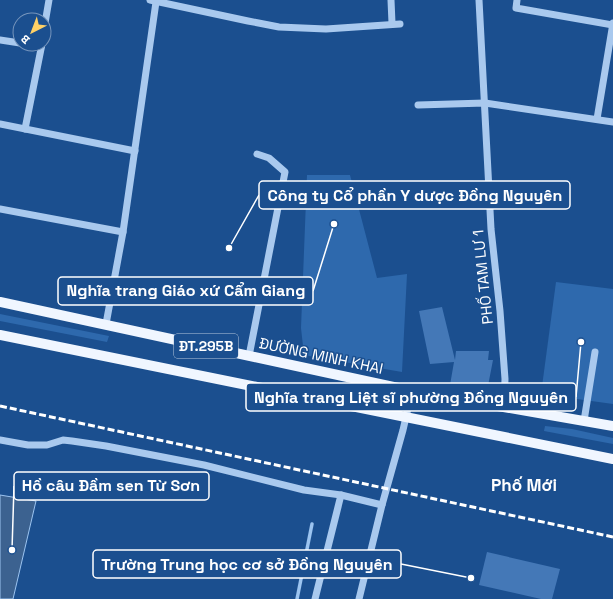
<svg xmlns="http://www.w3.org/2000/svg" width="613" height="599" font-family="'Space Grotesk',sans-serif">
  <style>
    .green { fill: #2e69ad }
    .water { fill: #3c6290; stroke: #9cc4f0 }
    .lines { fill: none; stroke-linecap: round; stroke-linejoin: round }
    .stream { stroke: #9cc4f0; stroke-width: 3.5 }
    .building { fill: #4478b7 }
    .minor { stroke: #a9c9ee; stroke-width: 7 }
    .major { stroke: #f0f6ff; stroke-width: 10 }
    .rail { stroke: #fff; stroke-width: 3; stroke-dasharray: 7 3; stroke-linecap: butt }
    .labels { text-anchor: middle; stroke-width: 3; stroke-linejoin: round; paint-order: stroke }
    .shield { fill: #1b4f8f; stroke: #bbcadd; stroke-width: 1 }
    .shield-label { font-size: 14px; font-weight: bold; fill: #fff }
    .street-label { font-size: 15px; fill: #fff; stroke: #1b4f8f }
    .quarter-label { font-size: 17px; font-weight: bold; fill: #fff; stroke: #1b4f8f }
    .leader { fill: none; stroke: #fff; stroke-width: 1.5 }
    .callout-dot { fill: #fff; stroke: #1b4f8f; stroke-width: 1.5 }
    .callout { fill: #1b4f8f; stroke: #fff; stroke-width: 1.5 }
    .callout-label { font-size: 16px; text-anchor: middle; font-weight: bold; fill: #fff }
  </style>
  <rect width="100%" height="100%" fill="#1b4f8f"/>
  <g class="green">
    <polygon points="307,175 350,175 377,278 407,274 402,372 304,355 301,328"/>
    <polygon points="556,282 613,289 613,404 541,394"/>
    <polygon points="0,314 109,336 107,342 0,321"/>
    <polygon points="545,426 572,429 613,438 613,444 544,431"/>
  </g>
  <polygon class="water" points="0,495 36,501 13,599 0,599"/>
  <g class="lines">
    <polyline class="stream" points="297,599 312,524"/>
  </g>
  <g class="building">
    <polygon points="442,307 455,360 456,351 489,351 488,360 493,360 487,391 450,385 454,362 430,364 419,311"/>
    <polygon points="487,552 560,569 552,599 541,599 479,585"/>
  </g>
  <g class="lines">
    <g class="minor">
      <polyline points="150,0 248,21 279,27 326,29 400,24"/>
      <polyline points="391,0 392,23"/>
      <polyline points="479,0 491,229 500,311 505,379 504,407"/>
      <polyline points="517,0 516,8 613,25"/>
      <polyline points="44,29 49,0"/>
      <polyline points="0,40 20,43"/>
      <polyline points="24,44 41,47"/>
      <polyline points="418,105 485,103 613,122"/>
      <polyline points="597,119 613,23"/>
      <polyline points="0,124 135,151"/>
      <polyline points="25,129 42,44"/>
      <polyline points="0,209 123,232"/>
      <polyline points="106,324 123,232 156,2"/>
      <polyline points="249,356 285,172 269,158 257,154"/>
      <polyline points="584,421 595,352"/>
      <polyline points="0,440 28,445 47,445 63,440 72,441 106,446 204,465 304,490 341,495 382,505"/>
      <polyline points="315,599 341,495"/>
      <polyline points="359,599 382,505 403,430 412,391"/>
    </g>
    <g class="major">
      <polyline points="0,302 412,391 613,426"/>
      <polyline points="0,335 613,459"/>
    </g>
    <polyline class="rail" points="0,406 613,537"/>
  </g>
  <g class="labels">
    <rect class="shield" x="174" y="334" width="64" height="24" rx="3"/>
    <g class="shield-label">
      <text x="206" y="351">ĐT.295B</text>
    </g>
    <g class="street-label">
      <text transform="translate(483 277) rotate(-96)" y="5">PHỐ TAM LƯ 1</text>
      <text transform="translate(321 356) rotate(12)" y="5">ĐƯỜNG MINH KHAI</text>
    </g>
    <g class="quarter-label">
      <text x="524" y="491">Phố Mới</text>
    </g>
  </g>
  <path class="leader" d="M229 248L259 195M334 224L313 291M581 342L576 397M12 550L14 486M471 578L401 564"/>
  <g class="callout-dot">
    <circle cx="229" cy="248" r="4"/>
    <circle cx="334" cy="224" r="4"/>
    <circle cx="581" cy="342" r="4"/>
    <circle cx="12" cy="550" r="4"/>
    <circle cx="471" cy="578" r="4"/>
  </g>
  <g class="callout">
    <rect x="259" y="181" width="311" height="28" rx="4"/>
    <rect x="58" y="277" width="255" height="28" rx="4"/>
    <rect x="246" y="383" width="330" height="28" rx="4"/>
    <rect x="14" y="472" width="195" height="28" rx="4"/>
    <rect x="93" y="550" width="308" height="28" rx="4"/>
  </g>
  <g class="callout-label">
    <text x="415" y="201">Công ty Cổ phần Y dược Đồng Nguyên</text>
    <text x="186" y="296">Nghĩa trang Giáo xứ Cẩm Giang</text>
    <text x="411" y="403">Nghĩa trang Liệt sĩ phường Đồng Nguyên</text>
    <text x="111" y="491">Hồ câu Đầm sen Từ Sơn</text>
    <text x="247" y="570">Trường Trung học cơ sở Đồng Nguyên</text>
  </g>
  <g transform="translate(32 32) rotate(222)"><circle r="19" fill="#1b4f8f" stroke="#7695bc"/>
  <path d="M0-3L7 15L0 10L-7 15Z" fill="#ffd166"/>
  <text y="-6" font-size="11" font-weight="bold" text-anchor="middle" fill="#ffffff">B</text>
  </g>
</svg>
